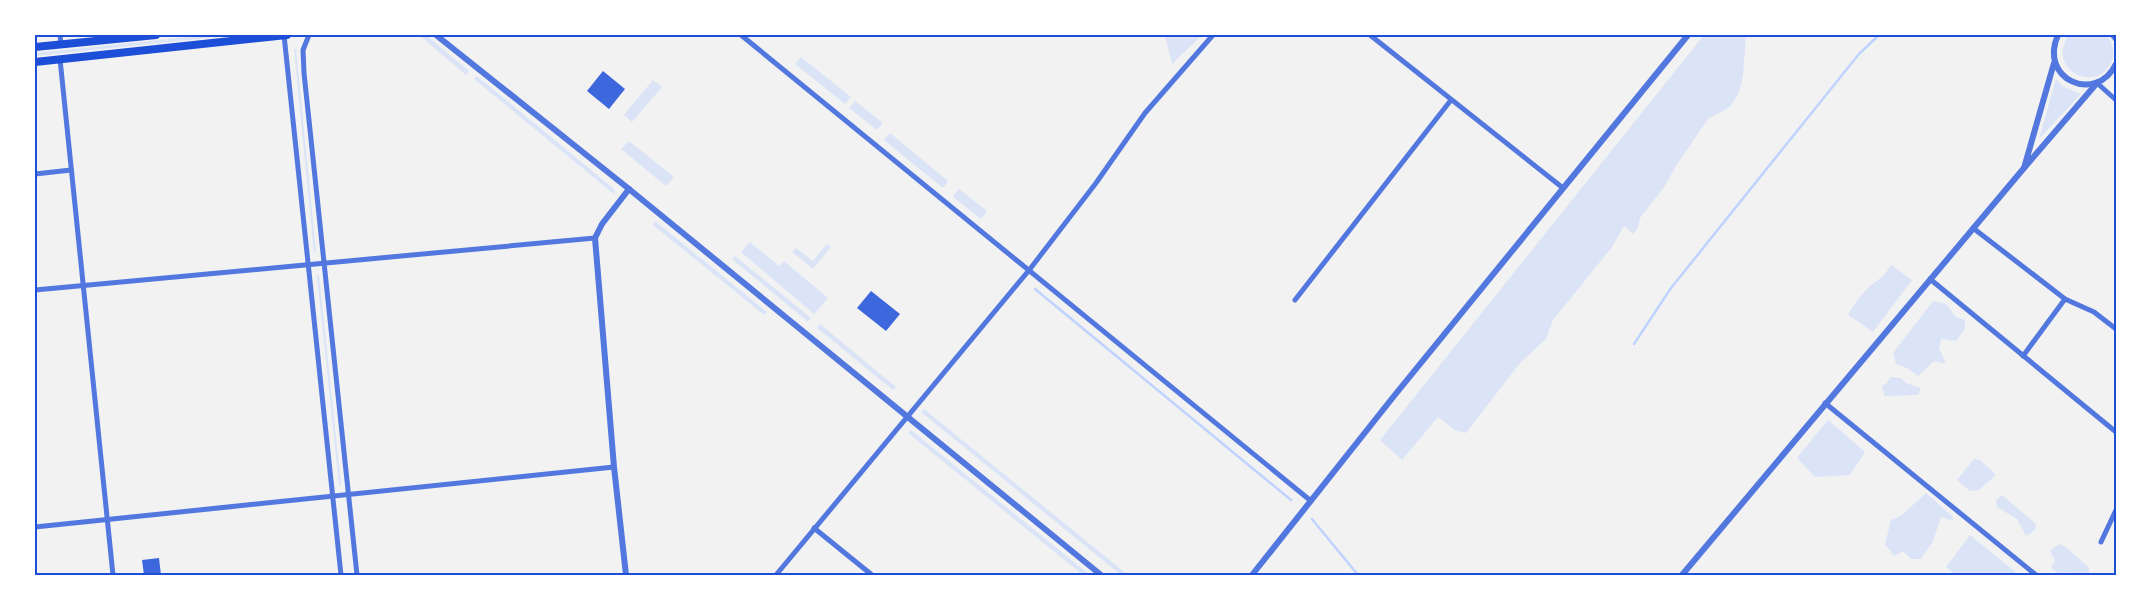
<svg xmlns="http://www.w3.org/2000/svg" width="2151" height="610" font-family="'Roboto Condensed',sans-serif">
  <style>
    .green { fill: #dbe4f7 }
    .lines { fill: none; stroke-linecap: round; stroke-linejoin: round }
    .stream { stroke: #bfd3fe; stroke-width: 2.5 }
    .building { fill: #3d67dc }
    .minor { stroke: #5277de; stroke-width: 5 }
    .tertiary { stroke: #5277de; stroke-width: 6 }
    .primary { stroke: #1d4ed8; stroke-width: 8 }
    .neatline { fill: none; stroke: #1d4ed8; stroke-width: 2 }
  </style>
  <rect width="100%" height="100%" fill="#f2f2f2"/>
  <g class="green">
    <polygon points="207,35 217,35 218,37 35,56 35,53"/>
    <polygon points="419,35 426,35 469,71 466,75"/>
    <polygon points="1165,35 1202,35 1172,64"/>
    <polygon points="1704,35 1746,35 1743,76 1739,93 1730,107 1708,119 1676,166 1665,186 1640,218 1638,228 1633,234 1624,226 1612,247 1553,320 1546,339 1520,363 1466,433 1455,430 1438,417 1402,460 1380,440"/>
    <path d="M2069,35H2107C2112,43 2115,51 2112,60C2099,96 2044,70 2069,35Z"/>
    <polygon points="294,49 296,49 316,252 314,253"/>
    <polygon points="801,57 851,97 845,104 795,64"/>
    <polygon points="477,76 614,189 615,195 474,79"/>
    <polygon points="2056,79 2062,86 2081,94 2039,139"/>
    <polygon points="653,80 662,87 632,122 624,115"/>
    <polygon points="855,101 883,123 877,130 849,108"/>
    <polygon points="890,133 948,181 943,188 884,140"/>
    <polygon points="629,141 674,177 666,186 621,149"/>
    <polygon points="959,189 987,211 981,219 953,197"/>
    <polygon points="655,221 767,312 764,315 653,225"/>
    <polygon points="750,242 779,266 784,261 828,298 814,314 741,252"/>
    <polygon points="827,244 831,247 813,269 792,252 796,248 813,261"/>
    <polygon points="735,256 811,318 808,322 732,259"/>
    <path d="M1891,265L1912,280L1873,332L1848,315C1854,305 1860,296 1868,288C1879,278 1882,280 1891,265Z"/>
    <polygon points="319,275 341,485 339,485 317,276"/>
    <polygon points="1933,301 1946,304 1956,317 1965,320 1965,329 1956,341 1941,339 1939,348 1946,364 1934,361 1918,376 1909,369 1896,364 1893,353"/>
    <polygon points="820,324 896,387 893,390 817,328"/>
    <polygon points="1891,377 1901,378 1906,383 1921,388 1918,395 1885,396 1882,386 1887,383"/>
    <polygon points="924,409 1128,575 1121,575 921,412"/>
    <polygon points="1828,420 1865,452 1850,475 1815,477 1797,458"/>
    <polygon points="911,430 1090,575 1083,575 908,433"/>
    <polygon points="1974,459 1980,460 1996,475 1979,490 1970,491 1957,480"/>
    <polygon points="1926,493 1953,517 1953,521 1941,517 1933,541 1921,559 1911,559 1903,551 1894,556 1885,544 1891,520 1902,515"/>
    <polygon points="2002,495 2036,524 2035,530 2026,536 2017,519 1997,507 1996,500"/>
    <polygon points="1970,535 2019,575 1955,575 1946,567"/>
    <polygon points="2059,544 2066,547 2089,568 2089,575 2074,575 2066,572 2061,575 2051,568 2055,560 2050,551"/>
  </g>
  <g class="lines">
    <g class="stream">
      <polyline points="1035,289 1291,500"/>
      <polyline points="1634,344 1671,288 1859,54 1879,35"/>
      <polyline points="1312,519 1358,575"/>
    </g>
  </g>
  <g class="building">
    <polygon points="603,71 625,89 609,109 587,91"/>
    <polygon points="871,291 900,314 886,331 857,308"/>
    <polygon points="159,558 161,575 144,575 142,560"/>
  </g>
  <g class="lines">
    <g class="minor">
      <polyline points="60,35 61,44"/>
      <polyline points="284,35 341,575"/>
      <polyline points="309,35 303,50 304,73 357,575"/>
      <polyline points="741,35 1311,501"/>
      <polyline points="1370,35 1563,188"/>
      <polyline points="60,59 113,575"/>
      <polyline points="2097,83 2116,100"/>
      <polyline points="35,174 71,170"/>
      <polyline points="1973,228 2065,299 2094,312 2116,329"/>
      <polyline points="1930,279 2116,432"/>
      <polyline points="35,290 595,238"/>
      <polyline points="1295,300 1451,100"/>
      <polyline points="2023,356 2065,299"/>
      <polyline points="1825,403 2036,575"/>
      <polyline points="35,527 614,467"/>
      <polyline points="814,528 872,575"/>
      <polyline points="2101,542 2116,510"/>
      <polyline points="776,575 1030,269 1096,183 1145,113 1213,35"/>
    </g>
    <g class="tertiary">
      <polyline points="436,35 629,189 1101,575"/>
      <path d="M2058,35C2038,79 2096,105 2116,64"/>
      <polyline points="2113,35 2116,39"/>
      <polyline points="2054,63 2024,168 2097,83"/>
      <polyline points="626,575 614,467 595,238 602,224 629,189"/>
      <polyline points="1252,575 1394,396 1688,35"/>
      <polyline points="1682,575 2024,168"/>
    </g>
    <g class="primary">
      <polyline points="35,47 156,35"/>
      <polyline points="35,62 287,35"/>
    </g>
  </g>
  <rect width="2151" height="610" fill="none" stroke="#ffffff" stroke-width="72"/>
  <rect x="36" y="36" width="2079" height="538" class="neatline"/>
</svg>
